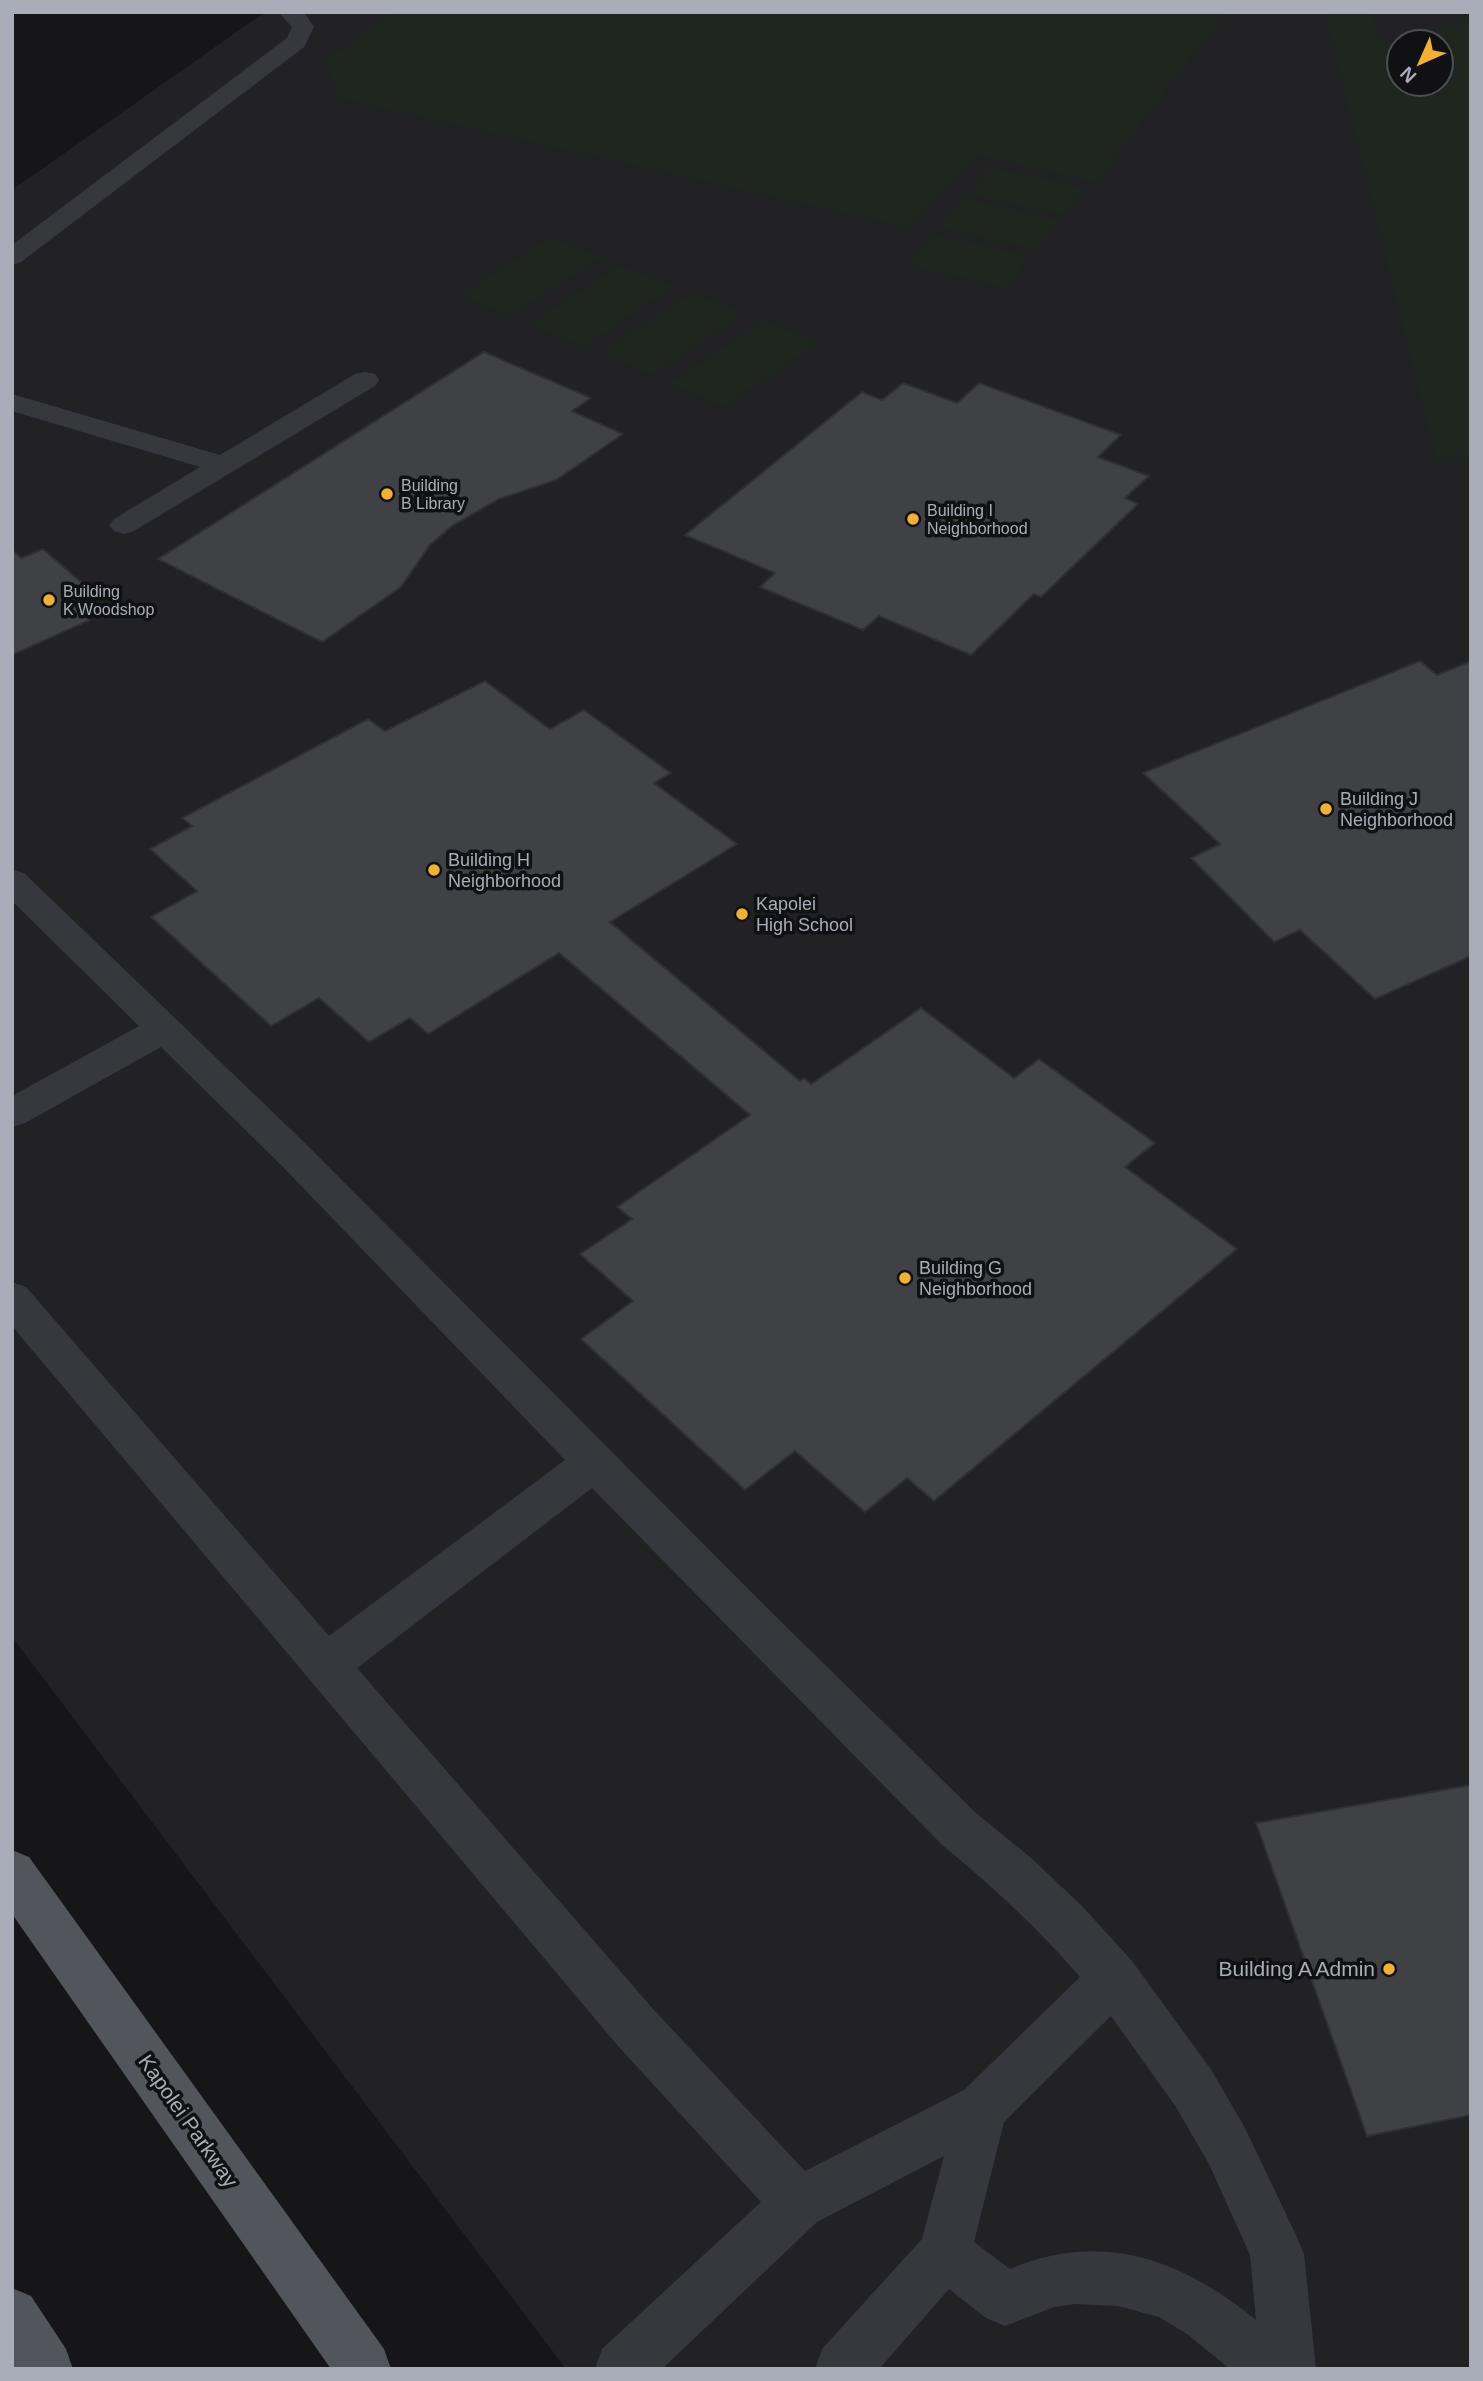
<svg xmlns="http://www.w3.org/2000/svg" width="1483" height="2381" font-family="Arial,sans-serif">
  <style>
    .built { fill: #222225; fill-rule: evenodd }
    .green { fill: #1e261f; fill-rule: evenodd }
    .building { fill: #404145; stroke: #303034; stroke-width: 2 }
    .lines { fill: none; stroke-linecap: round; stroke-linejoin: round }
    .minor { fill: #37383d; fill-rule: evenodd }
    .major { fill: #53555c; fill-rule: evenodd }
    .poi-dot { fill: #f2b134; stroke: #111113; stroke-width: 2.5 }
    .labels { text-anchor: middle; stroke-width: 7; stroke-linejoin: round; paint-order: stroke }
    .far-poi-label { font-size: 16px; fill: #a8adb8; stroke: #111113; text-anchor: start }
    .poi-label { font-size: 18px; fill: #a8adb8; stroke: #111113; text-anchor: start }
    .near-poi-label { font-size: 21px; fill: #a8adb8; stroke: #111113; text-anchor: end }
    .near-street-label { font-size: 21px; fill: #a8adb8; stroke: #111113 }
  </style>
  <rect width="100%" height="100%" fill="#161618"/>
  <path class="built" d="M265,12H1471V2369H566L12,1637V190ZM1399,42H1441V84H1399Z"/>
  <g class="green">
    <polygon points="391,12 1226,12 1096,182 975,155 910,228 339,98 325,62"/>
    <path d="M1325,12H1371L1383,47L1417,31L1471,20V458H1436ZM1441,42V84H1399V42Z"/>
    <polygon points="990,167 1084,187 1062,215 967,194"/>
    <polygon points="963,198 1058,220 1035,250 939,227"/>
    <polygon points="933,234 1030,256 1006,288 907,265"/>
    <polygon points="551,237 602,257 510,316 459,295"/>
    <polygon points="620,265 674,286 584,347 529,324"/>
    <polygon points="692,293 744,313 651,375 600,353"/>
    <polygon points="764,320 817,343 723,407 669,383"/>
  </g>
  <g class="building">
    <polygon points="484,352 591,398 572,411 623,434 556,480 499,499 452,526 430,545 401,587 322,642 158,559"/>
    <polygon points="903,383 957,403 979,383 1121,435 1098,457 1149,476 1125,498 1138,504 1041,597 1034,594 971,655 879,616 863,630 760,587 775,573 685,535 862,392 882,400"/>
    <polygon points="43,549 96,595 74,605 90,620 12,655 12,550 21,558"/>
    <polygon points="1420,661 1437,675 1471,661 1471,956 1375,999 1300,930 1274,942 1191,858 1220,844 1143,773"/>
    <polygon points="485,681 550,729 584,710 671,773 654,783 737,844 610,922 800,1081 804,1078 811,1084 921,1008 1014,1078 1039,1059 1155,1143 1125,1167 1237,1249 934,1501 907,1478 865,1512 795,1451 745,1490 581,1339 633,1301 580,1254 632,1219 617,1207 750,1115 559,953 428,1034 410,1018 369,1042 319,998 271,1026 151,917 197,891 150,849 192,826 182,818 368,719 385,731"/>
    <polygon points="1471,1785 1471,2115 1367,2136 1256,1823"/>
  </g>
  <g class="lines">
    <g class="minor">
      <polygon points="278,12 304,12 314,27 304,47 21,262 12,265 12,245 287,38 292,27"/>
      <polygon points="365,372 375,374 379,380 375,386 134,531 124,534 114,531 109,525 114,519 200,467 12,411 12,394 220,455 355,374"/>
      <path d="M12,869L24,873L309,1147L757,1598L976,1813L1030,1857L1082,1906L1132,1961L1212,2071L1245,2128L1296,2235L1304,2254L1316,2369H1230L1187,2334L1159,2317L1118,2306L1075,2304L1054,2307L1005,2326L986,2318L949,2289L879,2369H815L822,2349L922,2239L944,2156L817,2222L662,2369H595L602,2349L761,2202L618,2046L12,1326V1282L26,1287L329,1636L565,1460L283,1167L161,1047L25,1123L12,1127V1096L139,1026L12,901ZM592,1488L942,1845C992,1886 1038,1928 1080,1977L964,2090L805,2171L654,2010L357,1668ZM1111,2016L1176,2107L1209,2164L1250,2255L1256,2320C1181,2259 1102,2230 1010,2269L974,2242L1004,2122Z"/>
    </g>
    <g class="major">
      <polygon points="12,1850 29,1857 384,2349 391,2369 331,2369 12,1914"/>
      <polygon points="12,2288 31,2296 66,2349 73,2369 14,2369"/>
    </g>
  </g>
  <g class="poi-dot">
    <circle cx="387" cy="494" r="7"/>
    <circle cx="913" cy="519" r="7"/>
    <circle cx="49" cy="600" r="7"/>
    <circle cx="1326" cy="809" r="7"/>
    <circle cx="434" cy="870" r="7"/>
    <circle cx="742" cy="914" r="7"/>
    <circle cx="905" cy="1278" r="7"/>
    <circle cx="1389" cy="1969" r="7"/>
  </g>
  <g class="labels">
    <g class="far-poi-label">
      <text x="401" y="491">Building<tspan x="401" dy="18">B Library</tspan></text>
      <text x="927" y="516">Building I<tspan x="927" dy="18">Neighborhood</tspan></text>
      <text x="63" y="597">Building<tspan x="63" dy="18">K Woodshop</tspan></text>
    </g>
    <g class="poi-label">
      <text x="1340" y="805">Building J<tspan x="1340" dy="21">Neighborhood</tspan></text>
      <text x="448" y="866">Building H<tspan x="448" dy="21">Neighborhood</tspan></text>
      <text x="756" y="910">Kapolei<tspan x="756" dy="21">High School</tspan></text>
      <text x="919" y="1274">Building G<tspan x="919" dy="21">Neighborhood</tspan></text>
    </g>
    <g class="near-poi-label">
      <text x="1375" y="1976">Building A Admin</text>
    </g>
    <g class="near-street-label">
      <text transform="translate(188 2121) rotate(55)" y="7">Kapolei Parkway</text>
    </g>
  </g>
  <rect width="1483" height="2381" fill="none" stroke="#a8adb8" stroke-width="28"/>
  <g transform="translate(1420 63) rotate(225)"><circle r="33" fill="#111113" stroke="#4d4f55" stroke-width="2"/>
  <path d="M0-5L12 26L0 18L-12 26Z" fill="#f2b134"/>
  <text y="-10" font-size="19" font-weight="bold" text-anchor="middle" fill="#a8adb8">N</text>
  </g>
</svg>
